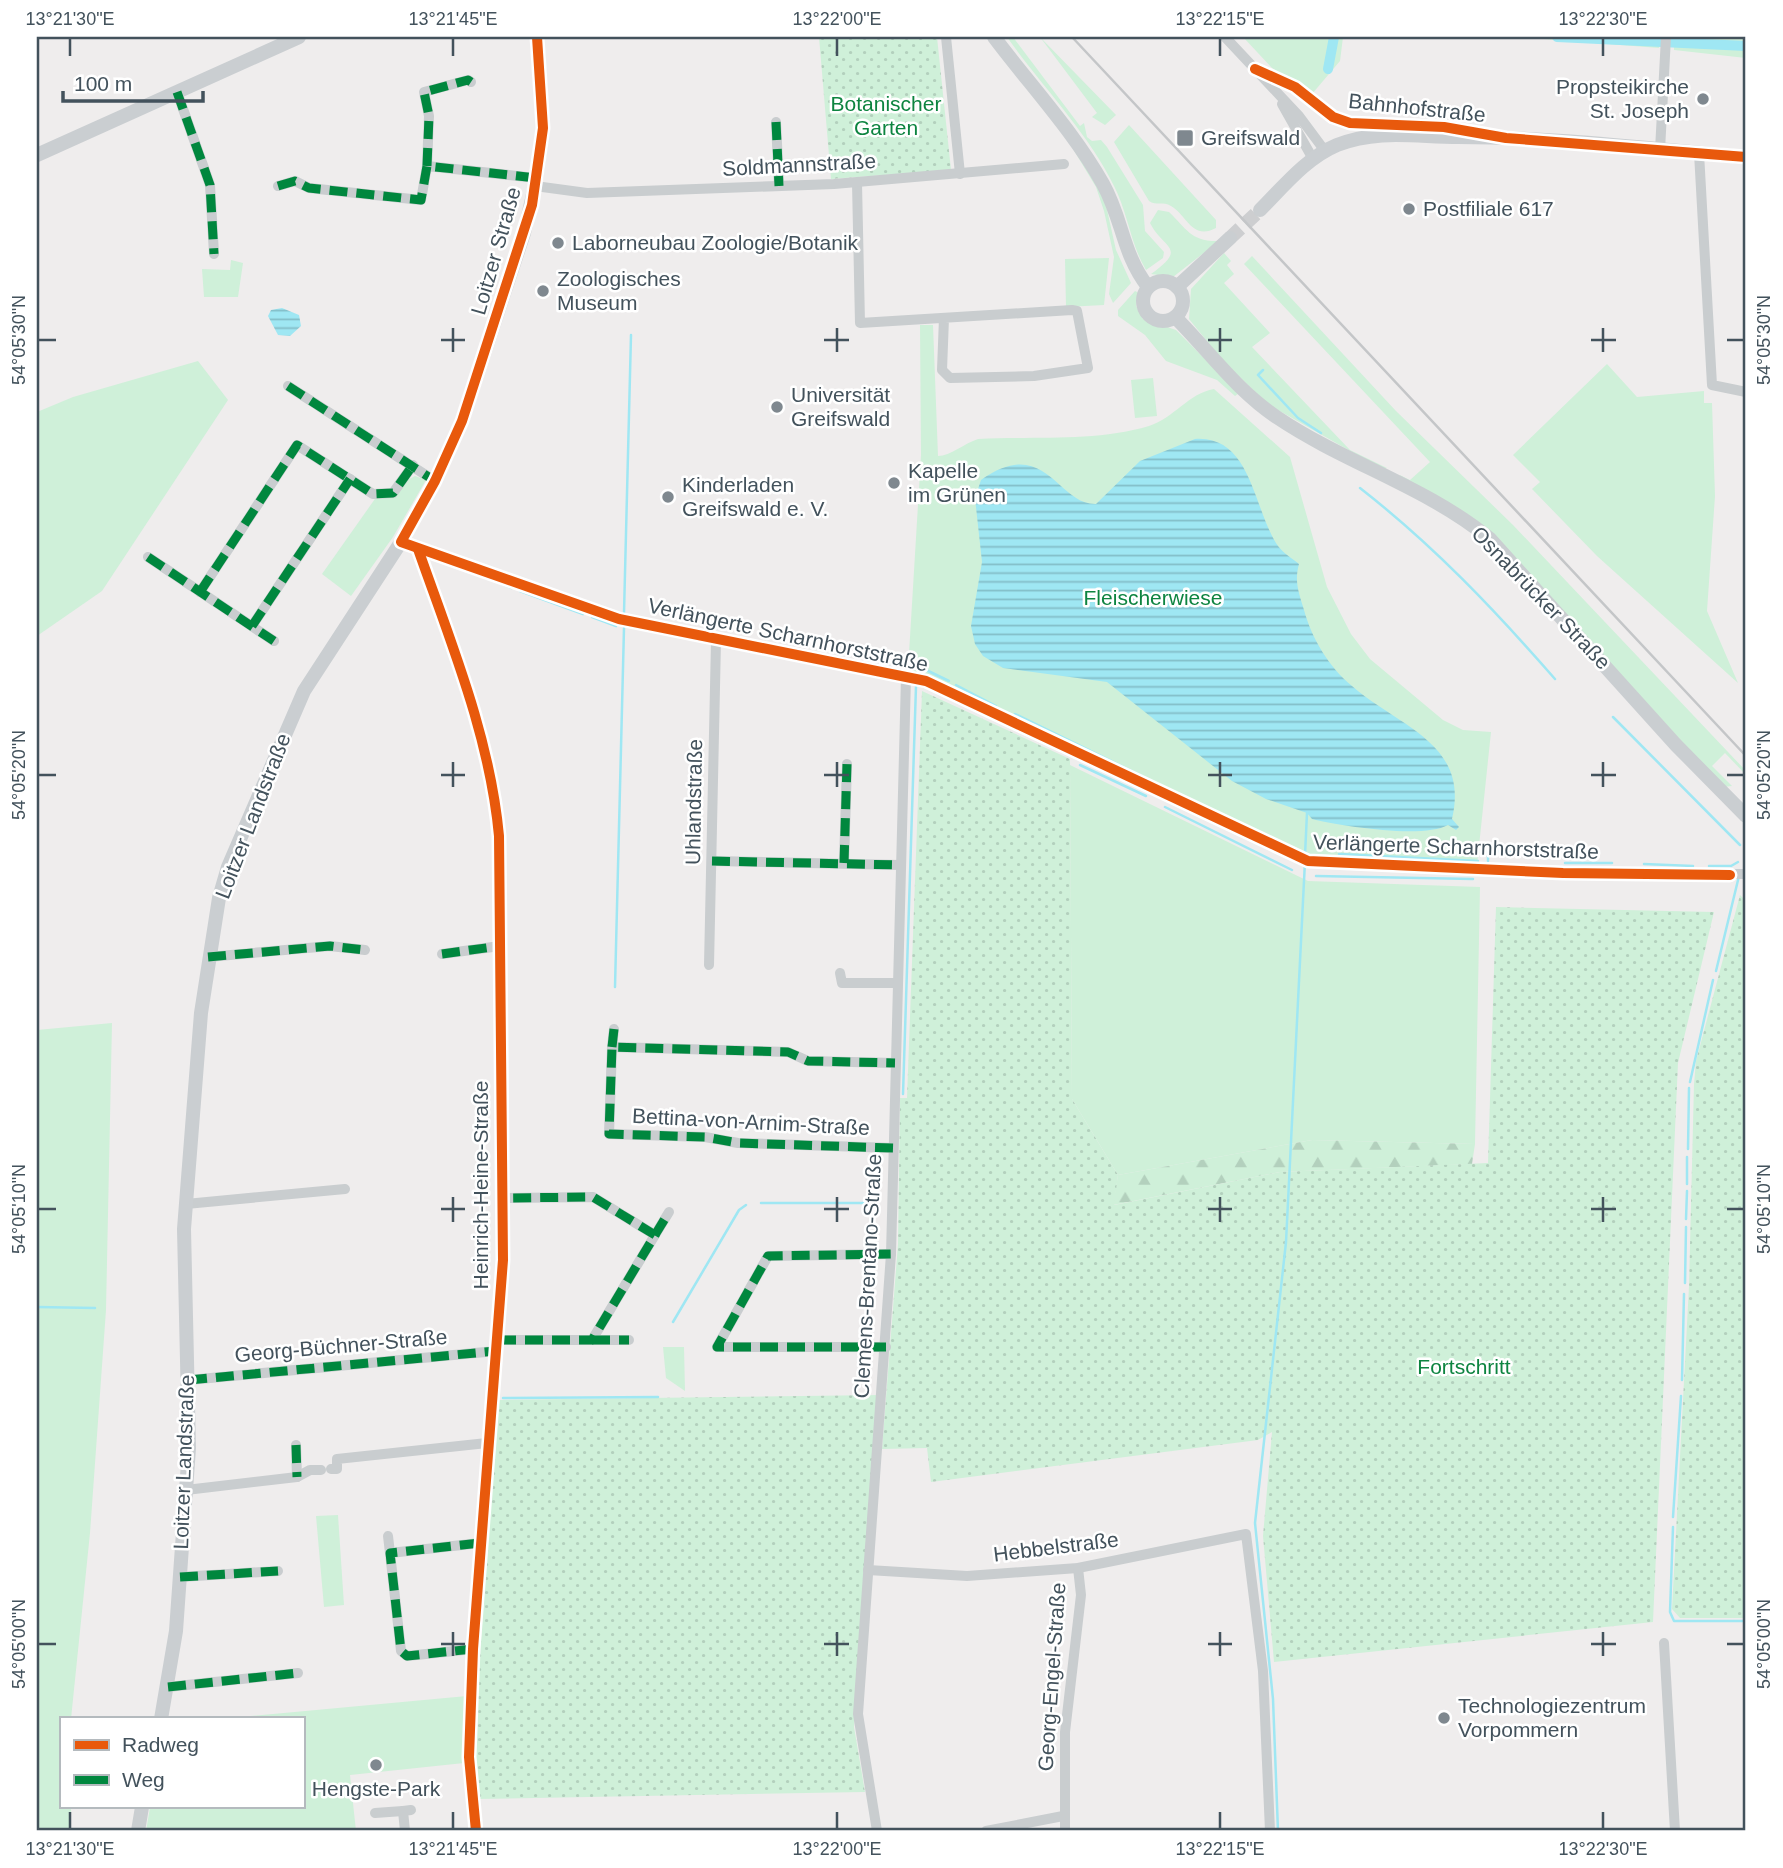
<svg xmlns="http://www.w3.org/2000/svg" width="1783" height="1868" font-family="Arial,sans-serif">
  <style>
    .green { fill: #cff0d9 }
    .forest { fill: url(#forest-firs) }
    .garden { fill: url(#garden-dots) }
    .water { fill: url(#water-rules) }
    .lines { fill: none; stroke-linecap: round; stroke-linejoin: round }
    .stream { stroke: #9fe7f3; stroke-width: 2.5 }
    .canal { stroke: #9fe7f3; stroke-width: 10 }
    .secondary-tunnel { stroke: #cdced0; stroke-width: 14; stroke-dasharray: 14 7; stroke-linecap: butt }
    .minor { stroke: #c9cdcf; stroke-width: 10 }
    .secondary { stroke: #caced1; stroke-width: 14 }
    .rail { stroke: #c4c6c8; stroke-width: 2.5 }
    .quiet { stroke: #00873e; stroke-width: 9; stroke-dasharray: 18 9; stroke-linecap: butt }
    .cycleway-casing { stroke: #fff; stroke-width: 15 }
    .cycleway { stroke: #e8590c; stroke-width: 10 }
    .ticks { fill: none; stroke: #43525c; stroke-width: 2.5 }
    .poi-dot { fill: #7f888f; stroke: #fff; stroke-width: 2.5 }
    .labels { text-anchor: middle; stroke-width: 5; stroke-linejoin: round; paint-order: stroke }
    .poi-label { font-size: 21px; fill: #43525c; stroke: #fff; text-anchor: start }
    .park-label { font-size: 21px; fill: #0d8440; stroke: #fff }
    .street-label { font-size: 21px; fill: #43525c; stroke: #fff }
    .neatline { fill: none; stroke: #43525c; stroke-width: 2.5 }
    .ticks-label { font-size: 18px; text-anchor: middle; fill: #43525c }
  </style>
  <defs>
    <pattern id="forest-firs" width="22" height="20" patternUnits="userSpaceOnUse" patternTransform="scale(1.75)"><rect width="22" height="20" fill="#cff0d9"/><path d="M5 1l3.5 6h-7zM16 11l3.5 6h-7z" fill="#b3d0bd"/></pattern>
    <pattern id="garden-dots" width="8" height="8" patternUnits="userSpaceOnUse" patternTransform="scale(1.75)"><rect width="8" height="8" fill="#cff0d9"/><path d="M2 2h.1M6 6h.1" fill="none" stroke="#b3d0bd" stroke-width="1.8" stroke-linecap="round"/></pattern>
    <pattern id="water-rules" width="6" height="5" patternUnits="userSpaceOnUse" patternTransform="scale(1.75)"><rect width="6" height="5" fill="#9fe7f3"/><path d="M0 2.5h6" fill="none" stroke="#83bec8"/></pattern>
  </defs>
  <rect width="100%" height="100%" fill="#efeded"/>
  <g class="green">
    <path d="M1007,37H1013L1080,126L1084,123L1087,137L1092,141L1101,140L1107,147L1143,205L1145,231L1164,252L1163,258L1146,270C1130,243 1128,213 1114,186C1090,135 1040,84 1007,37Z"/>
    <polygon points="1040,37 1116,115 1105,125 1092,117 1097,113"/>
    <polygon points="1243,37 1343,37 1340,61 1312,94 1272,68"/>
    <polygon points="1517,37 1660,37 1659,48"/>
    <polygon points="1674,37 1746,37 1746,58 1674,50"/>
    <path d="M1129,125L1216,220V228C1192,241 1187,215 1171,206C1163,201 1156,206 1149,201L1114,142Z"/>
    <polygon points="1064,134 1103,192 1116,250 1131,283 1113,303 1109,294 1114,257 1104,211 1096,187"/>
    <path d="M1158,210L1169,212C1187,229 1191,242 1219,241L1173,277L1151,274C1189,247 1163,249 1150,223Z"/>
    <polygon points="1224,253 1231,261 1227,265 1234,274 1224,283 1270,333 1252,347 1350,450 1387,468 1382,469 1269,405 1224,362 1189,319 1191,289"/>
    <polygon points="1252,256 1396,411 1513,525 1746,771 1746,775 1725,753 1712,766 1732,786 1723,787 1496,537 1401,480 1400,475 1410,480 1430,462 1244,264"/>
    <polygon points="1109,258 1104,305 1066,307 1065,259"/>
    <polygon points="231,260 243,263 238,297 204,297 202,269 230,270"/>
    <polygon points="1135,291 1139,293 1136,306 1143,319 1176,330 1239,393 1235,396 1217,380 1166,361 1145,335 1118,316 1118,310"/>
    <path d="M920,325H933L938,456C950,456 965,443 978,439C1034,436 1095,442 1149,426C1174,418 1189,393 1214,389L1290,457L1327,587L1351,634L1370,659L1443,720L1463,730L1491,732L1477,865L1296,854L908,670L921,455Z"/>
    <polygon points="198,361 228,400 102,591 37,636 37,412 73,397"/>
    <polygon points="1607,364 1637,397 1704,391 1704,403 1712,403 1715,496 1707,611 1738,683 1597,556 1532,489 1540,482 1513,455"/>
    <polygon points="1153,378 1157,416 1135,418 1131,380"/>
    <polygon points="415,476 426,480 393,537 351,596 322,574 377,496"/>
    <polygon points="1070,765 1308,881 1480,887 1475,1144 1312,1140 1118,1175 1072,1099"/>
    <polygon points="112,1023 106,1310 90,1533 71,1719 61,1719 61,1807 71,1807 71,1831 37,1831 37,1030"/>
    <polygon points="663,1347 684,1347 685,1391 666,1378"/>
    <polygon points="338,1515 344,1605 324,1607 316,1516"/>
    <polygon points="467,1696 464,1763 350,1775 356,1831 146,1831 150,1807 303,1807 303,1719 219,1719"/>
  </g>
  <polygon class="forest" points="1312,1140 1475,1144 1472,1164 1280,1172 1113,1205 1118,1175"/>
  <g class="garden">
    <polygon points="819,37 937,37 951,170 831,179"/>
    <polygon points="922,691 1070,759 1072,1099 1118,1175 1114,1205 1280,1172 1488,1163 1496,907 1714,912 1678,1063 1653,1622 1274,1662 1263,1536 1272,1432 1258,1440 931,1482 927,1448 882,1449 898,1244 900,1098 907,1098"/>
    <polygon points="1740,895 1746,901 1746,1618 1680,1618 1672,1609 1689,1286 1694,1084 1696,1061"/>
    <polygon points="879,1395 854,1727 865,1792 477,1799 475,1731 497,1400"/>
  </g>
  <g class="water">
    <polygon points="282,308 299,315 301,326 290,336 278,335 268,316 271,310"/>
    <path d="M1195,439C1252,435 1253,510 1278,546C1283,553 1293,559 1299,564C1294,582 1299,593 1304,610C1312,639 1329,667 1352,686C1399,727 1470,743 1452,819L1459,827L1456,830L1448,825C1423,839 1341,826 1312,819L1307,813L1266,799L1232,781L1107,682L1003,668L983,656L975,644L971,626L982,562L975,498L981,480C1046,434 1057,505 1096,504L1140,461Z"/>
  </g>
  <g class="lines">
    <g class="stream">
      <polyline points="1263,370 1258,375 1298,418 1321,433"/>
      <path d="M1360,488C1433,545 1494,609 1555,679"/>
      <polyline points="502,584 512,588"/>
      <polyline points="520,591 583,614"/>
      <polyline points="624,613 631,335"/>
      <polyline points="592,617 616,626"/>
      <polyline points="920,667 949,681"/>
      <polyline points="956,685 996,706"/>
      <polyline points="1015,714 1238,823"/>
      <polyline points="1613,717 1740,845"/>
      <polyline points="1080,765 1146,796"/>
      <polyline points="1165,807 1292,870"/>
      <polyline points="1339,854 1478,861"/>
      <polyline points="1305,855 1307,813"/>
      <polyline points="1488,861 1488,850 1541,856"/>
      <polyline points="1565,863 1612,863"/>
      <polyline points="1644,864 1693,866"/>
      <polyline points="1709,866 1731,866 1738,862"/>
      <polyline points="1316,876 1473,879"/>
      <polyline points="1716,971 1739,876"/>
      <polyline points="615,987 624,628"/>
      <polyline points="1690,1082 1713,980"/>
      <polyline points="903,1094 916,686"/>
      <polyline points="1688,1149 1689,1088"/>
      <polyline points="1687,1184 1687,1157"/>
      <polyline points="761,1203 877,1203"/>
      <polyline points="1686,1219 1687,1191"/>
      <polyline points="1685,1283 1686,1227"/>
      <polyline points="37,1307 95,1308"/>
      <polyline points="673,1322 739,1210 746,1205"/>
      <polyline points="1682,1380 1684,1294"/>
      <polyline points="503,1398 658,1397"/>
      <polyline points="1673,1517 1681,1396"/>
      <polyline points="1673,1527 1670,1612 1674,1621 1746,1621"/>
      <polyline points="1278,1831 1273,1699 1255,1523 1286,1242 1305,861"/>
    </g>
    <g class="canal">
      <polyline points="1557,37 1746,46"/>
      <polyline points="1328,69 1334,37"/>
    </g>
    <polyline class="secondary-tunnel" points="1230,238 1260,210"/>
    <g class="minor">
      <polyline points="946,37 960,174"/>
      <polyline points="1225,37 1299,116 1325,151"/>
      <polyline points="1255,69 1295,87 1333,117 1343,121 1444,127 1478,132"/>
      <polyline points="177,92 210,185 214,254"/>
      <polyline points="1282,104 1313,159"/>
      <polyline points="776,122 779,186"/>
      <polyline points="1660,150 1666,37"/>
      <polyline points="1699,153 1712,385 1746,392"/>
      <polyline points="427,166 429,116 424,92 468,80 471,82"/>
      <polyline points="857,183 860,323 1072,310 1077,311 1088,368 1034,376 950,378 942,370 944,318"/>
      <polyline points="278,186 295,181 309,188 421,200 427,166 536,178"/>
      <polyline points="535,186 587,193 834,184 1064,164"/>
      <polyline points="288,386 435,481"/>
      <polyline points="401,542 619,619 926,681 1308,861 1563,873 1746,874"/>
      <path d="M418,549C451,643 490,737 499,836L503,1260L473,1649L469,1757L476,1831"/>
      <polyline points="148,557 274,641"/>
      <polyline points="200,592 297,445 373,494 393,493 413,465"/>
      <polyline points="252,626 350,479"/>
      <polyline points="712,861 900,865"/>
      <polyline points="844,863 847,764"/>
      <polyline points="442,954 500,946"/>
      <polyline points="208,957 330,946 365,950"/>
      <polyline points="709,965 716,641"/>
      <polyline points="840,973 842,983 898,983"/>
      <polyline points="612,1047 614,1029"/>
      <polyline points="893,1148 738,1143 705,1137 609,1134 612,1047 788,1052 808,1061 895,1063"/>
      <polyline points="186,1204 345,1189"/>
      <polyline points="655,1235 669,1212"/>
      <polyline points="498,1340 592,1340 655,1235 593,1197 502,1198"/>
      <polyline points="592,1340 629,1340"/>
      <polyline points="886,1347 717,1347 768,1256 891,1254"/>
      <polyline points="189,1380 496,1351"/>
      <polyline points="296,1445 297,1477"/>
      <polyline points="331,1469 337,1469 337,1459 487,1443"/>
      <polyline points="186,1490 297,1477 310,1470 321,1470"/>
      <polyline points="388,1536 390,1553"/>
      <polyline points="868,1570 967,1576 1078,1568 1246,1534 1263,1671 1270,1831"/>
      <polyline points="180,1577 278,1571"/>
      <polyline points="1664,1643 1675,1831"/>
      <polyline points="473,1649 407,1656 401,1651 390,1553 480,1543"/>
      <polyline points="168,1687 298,1673"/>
      <polyline points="375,1813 403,1811"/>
      <polyline points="405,1831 403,1811 411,1810"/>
      <polyline points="877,1831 858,1714 891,1254 906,677"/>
      <polyline points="986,1831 1063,1816"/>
      <polyline points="1065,1831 1065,1732 1081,1595 1078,1568"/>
    </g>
    <g class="secondary">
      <path d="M994,37C1030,85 1074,132 1103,184C1123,220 1122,253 1148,287"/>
      <polyline points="37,155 299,37"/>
      <path d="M1260,210C1283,187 1306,158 1337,145C1378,129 1416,137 1458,137C1554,137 1651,149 1746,157"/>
      <circle cx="1163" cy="301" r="20"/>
      <polyline points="1177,287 1230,238"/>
      <path d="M1175,317C1209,351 1237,391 1278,418C1345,463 1427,487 1490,539L1676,745L1746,816"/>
      <polyline points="161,1719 176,1631 189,1448 184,1229 201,1013 219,898 228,867 304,691 401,542 435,481 462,421 524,233 535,186 543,128 537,37"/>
      <polyline points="138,1831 142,1807"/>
    </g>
    <polyline class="rail" points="1072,37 1746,756"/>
    <g class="quiet">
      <polyline points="177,92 210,185 214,254"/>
      <polyline points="776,122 779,186"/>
      <polyline points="427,166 429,116 424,92 468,80 471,82"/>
      <polyline points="278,186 295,181 309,188 421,200 427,166 536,178"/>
      <polyline points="288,386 435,481"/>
      <polyline points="148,557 274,641"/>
      <polyline points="200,592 297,445 373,494 393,493 413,465"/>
      <polyline points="252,626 350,479"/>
      <polyline points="712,861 900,865"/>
      <polyline points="844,863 847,764"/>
      <polyline points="442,954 500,946"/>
      <polyline points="208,957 330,946 365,950"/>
      <polyline points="612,1047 614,1029"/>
      <polyline points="893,1148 738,1143 705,1137 609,1134 612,1047 788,1052 808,1061 895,1063"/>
      <polyline points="655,1235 669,1212"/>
      <polyline points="498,1340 592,1340 655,1235 593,1197 502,1198"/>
      <polyline points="592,1340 629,1340"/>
      <polyline points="886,1347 717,1347 768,1256 891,1254"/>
      <polyline points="189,1380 496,1351"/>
      <polyline points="296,1445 297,1477"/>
      <polyline points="180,1577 278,1571"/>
      <polyline points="473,1649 407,1656 401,1651 390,1553 480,1543"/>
      <polyline points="168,1687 298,1673"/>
    </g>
    <defs>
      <g id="cycleway">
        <polyline points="537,37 543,128 532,205 462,421 435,481 401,542 619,619 926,681 1308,861 1563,873 1730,875"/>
        <polyline points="1255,69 1295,87 1333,117 1350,123 1444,127 1506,138 1746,157"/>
        <path d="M418,549C451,643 490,737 499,836L503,1260L473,1649L469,1757L476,1831"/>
      </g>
    </defs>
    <use href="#cycleway" class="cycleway-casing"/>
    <use href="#cycleway" class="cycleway"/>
  </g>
  <path class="ticks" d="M70,38V56M453,38V56M837,38V56M1220,38V56M1603,38V56M453,328V352M837,328V352M1220,328V352M1603,328V352M38,340H56M441,340H465M824,340H849M1208,340H1232M1591,340H1616M1727,340H1744M453,762V787M837,762V787M1220,762V787M1603,762V787M38,775H56M441,775H465M824,775H849M1208,775H1232M1591,775H1616M1727,775H1744M453,1197V1222M837,1197V1222M1220,1197V1222M1603,1197V1222M38,1209H56M441,1209H465M824,1209H849M1208,1209H1232M1591,1209H1616M1727,1209H1744M453,1632V1656M837,1632V1656M1220,1632V1656M1603,1632V1656M38,1644H56M441,1644H465M824,1644H849M1208,1644H1232M1591,1644H1616M1727,1644H1744M70,1812V1829M453,1812V1829M837,1812V1829M1220,1812V1829M1603,1812V1829"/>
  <g class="poi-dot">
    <circle cx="1703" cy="99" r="7"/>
    <rect x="1176" y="129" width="18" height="18" rx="3.5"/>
    <circle cx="1409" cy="209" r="7"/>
    <circle cx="558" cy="243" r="7"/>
    <circle cx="543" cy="291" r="7"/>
    <circle cx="777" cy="407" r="7"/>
    <circle cx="894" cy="483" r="7"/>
    <circle cx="668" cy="497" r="7"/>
    <circle cx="1444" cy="1718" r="7"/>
    <circle cx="376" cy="1765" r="7"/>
  </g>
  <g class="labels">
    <g class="poi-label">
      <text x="1689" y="94" text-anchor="end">Propsteikirche<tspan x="1689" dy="24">St. Joseph</tspan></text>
      <text x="1201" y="145">Greifswald</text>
      <text x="1423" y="216">Postfiliale 617</text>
      <text x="572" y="250">Laborneubau Zoologie/Botanik</text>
      <text x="557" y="286">Zoologisches<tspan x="557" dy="24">Museum</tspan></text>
      <text x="791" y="402">Universität<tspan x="791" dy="24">Greifswald</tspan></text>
      <text x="908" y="478">Kapelle<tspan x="908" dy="24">im Grünen</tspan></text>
      <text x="682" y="492">Kinderladen<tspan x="682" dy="24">Greifswald e. V.</tspan></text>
      <text x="1458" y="1713">Technologiezentrum<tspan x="1458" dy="24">Vorpommern</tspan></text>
      <text x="376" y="1796" text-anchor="middle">Hengste-Park</text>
    </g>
    <g class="park-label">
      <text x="886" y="111">Botanischer<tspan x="886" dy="24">Garten</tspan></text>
      <text x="1153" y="605">Fleischerwiese</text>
      <text x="1464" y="1374">Fortschritt</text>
    </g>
    <g class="street-label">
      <text transform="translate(1417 108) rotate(6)" y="7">Bahnhofstraße</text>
      <text transform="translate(799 165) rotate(-3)" y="7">Soldmannstraße</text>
      <text transform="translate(496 251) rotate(-74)" y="7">Loitzer Straße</text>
      <text transform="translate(1541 598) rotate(46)" y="7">Osnabrücker Straße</text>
      <text transform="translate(788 635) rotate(12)" y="7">Verlängerte Scharnhorststraße</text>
      <text transform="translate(694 802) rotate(-89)" y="7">Uhlandstraße</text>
      <text transform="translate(253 816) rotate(-69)" y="7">Loitzer Landstraße</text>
      <text transform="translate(1456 847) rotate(2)" y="7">Verlängerte Scharnhorststraße</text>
      <text transform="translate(751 1122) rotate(3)" y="7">Bettina-von-Arnim-Straße</text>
      <text transform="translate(481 1185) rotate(-90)" y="7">Heinrich-Heine-Straße</text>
      <text transform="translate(868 1276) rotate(-87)" y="7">Clemens-Brentano-Straße</text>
      <text transform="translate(341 1346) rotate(-5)" y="7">Georg-Büchner-Straße</text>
      <text transform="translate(184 1462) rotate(-88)" y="7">Loitzer Landstraße</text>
      <text transform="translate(1056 1547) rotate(-7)" y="7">Hebbelstraße</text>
      <text transform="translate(1052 1677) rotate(-86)" y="7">Georg-Engel-Straße</text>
    </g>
  </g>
  <rect width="1783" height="1868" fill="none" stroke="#ffffff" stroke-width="77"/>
  <rect x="60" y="1717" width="245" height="91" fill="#ffffff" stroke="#b4babe" stroke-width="2"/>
  <rect x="74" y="1740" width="35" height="10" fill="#e8590c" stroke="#b4babe" stroke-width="2"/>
  <text x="122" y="1752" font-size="21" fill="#43525c">Radweg</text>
  <rect x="74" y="1775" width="35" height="10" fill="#00873e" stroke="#b4babe" stroke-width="2"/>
  <text x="122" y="1787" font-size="21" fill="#43525c">Weg</text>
  <path d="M63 91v10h140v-10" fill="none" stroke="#43525c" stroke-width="3.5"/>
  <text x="74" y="91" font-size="21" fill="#43525c" stroke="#ffffff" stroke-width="5" paint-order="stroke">100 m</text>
  <rect x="38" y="38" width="1706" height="1791" class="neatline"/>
  <g class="ticks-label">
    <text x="70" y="25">13°21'30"E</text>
    <text x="453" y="25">13°21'45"E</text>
    <text x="837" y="25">13°22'00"E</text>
    <text x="1220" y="25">13°22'15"E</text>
    <text x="1603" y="25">13°22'30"E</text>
    <text transform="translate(19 340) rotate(-90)" y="6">54°05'30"N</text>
    <text transform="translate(1764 340) rotate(-90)" y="6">54°05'30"N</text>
    <text transform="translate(19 775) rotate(-90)" y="6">54°05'20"N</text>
    <text transform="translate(1764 775) rotate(-90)" y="6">54°05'20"N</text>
    <text transform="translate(19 1209) rotate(-90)" y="6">54°05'10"N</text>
    <text transform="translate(1764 1209) rotate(-90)" y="6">54°05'10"N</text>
    <text transform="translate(19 1644) rotate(-90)" y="6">54°05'00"N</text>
    <text transform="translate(1764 1644) rotate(-90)" y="6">54°05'00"N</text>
    <text x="70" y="1855">13°21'30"E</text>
    <text x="453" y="1855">13°21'45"E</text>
    <text x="837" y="1855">13°22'00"E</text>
    <text x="1220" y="1855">13°22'15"E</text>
    <text x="1603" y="1855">13°22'30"E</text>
  </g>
</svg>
